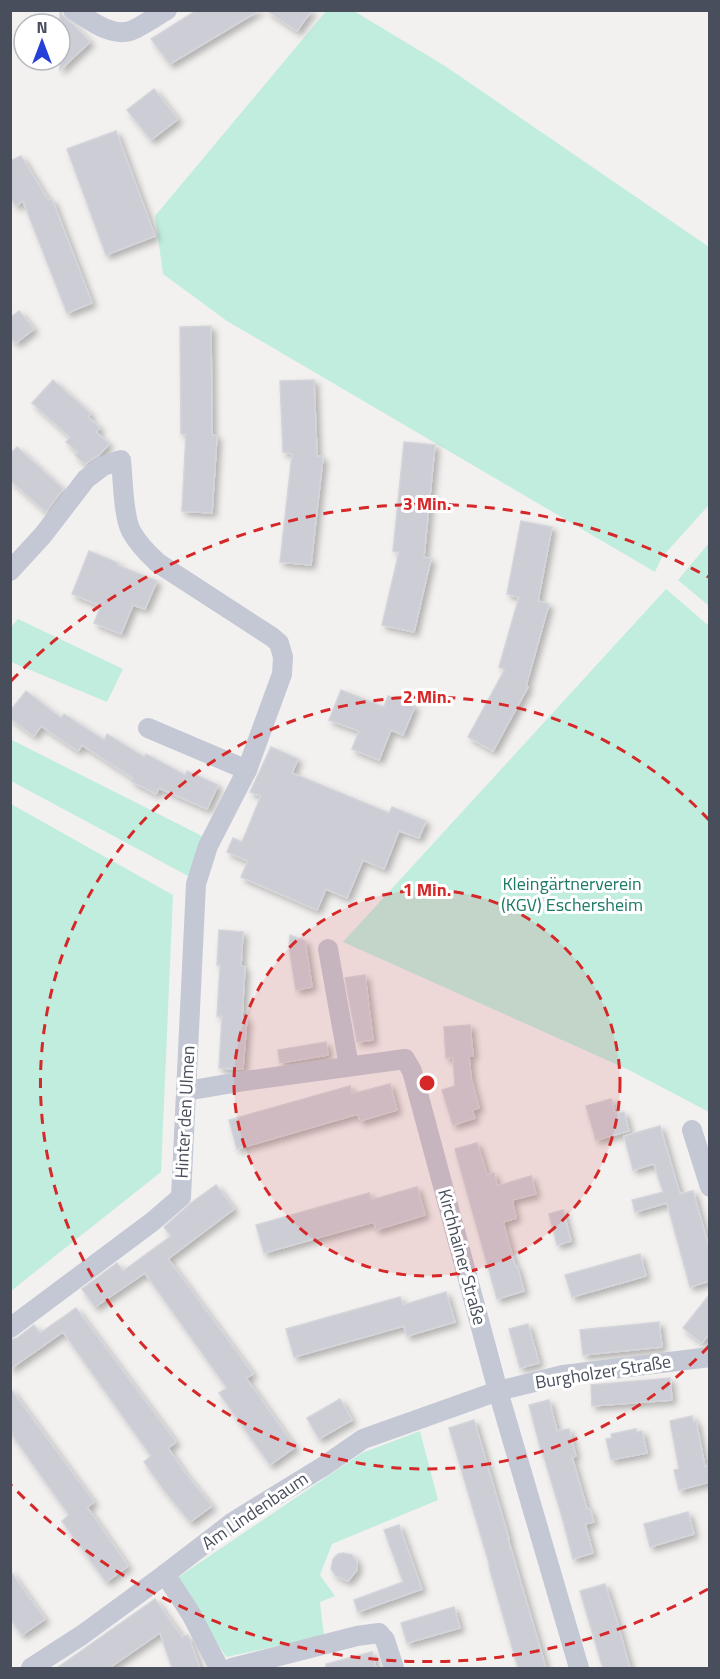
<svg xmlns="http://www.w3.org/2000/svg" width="720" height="1679" font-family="'Titillium Web',sans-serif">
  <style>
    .green { fill: #c1edde }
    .building { fill: #cdced5; stroke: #d4d4db; stroke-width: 1.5; filter: url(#shadow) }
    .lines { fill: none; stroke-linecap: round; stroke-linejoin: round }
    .street { stroke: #c4c8d4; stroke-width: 20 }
    .ring { fill: none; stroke: #d62828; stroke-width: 3; stroke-dasharray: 10 8 }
    .labels { text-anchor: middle; stroke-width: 6; stroke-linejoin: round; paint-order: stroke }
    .park-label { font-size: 18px; fill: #1d7a66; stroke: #fff }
    .street-label { font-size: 18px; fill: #494e5c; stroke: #fff }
    .centre { fill: #d62828; stroke: #fff; stroke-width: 3 }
    .ring-label { font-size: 18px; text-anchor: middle; font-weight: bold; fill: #d62828; stroke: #fff; stroke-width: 6; stroke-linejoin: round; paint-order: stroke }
  </style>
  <defs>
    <filter id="shadow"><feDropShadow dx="4" dy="4" stdDeviation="3" flood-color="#0004"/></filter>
  </defs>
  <rect width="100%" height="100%" fill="#f2f1f0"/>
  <g class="green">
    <polygon points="327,10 354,11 445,66 709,247 709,505 662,557 655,572 227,321 163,274 155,216"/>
    <polygon points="709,543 709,606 678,580"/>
    <polygon points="666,589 709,626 709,1112 629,1070 343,942"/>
    <polygon points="18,619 123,669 107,702 11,662 11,627"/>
    <polygon points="10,739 202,836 190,877 11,781"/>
    <polygon points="11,804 173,895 161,1172 11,1291"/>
    <polygon points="420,1431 438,1500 332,1544 320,1575 335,1596 320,1602 324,1636 226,1657 177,1578 362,1453"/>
  </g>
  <g class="building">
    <polygon points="60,10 63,16 74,25 90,42 60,70"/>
    <polygon points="197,10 260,10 170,64 151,39"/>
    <polygon points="266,10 312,10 297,31"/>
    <polygon points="154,89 178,119 151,140 127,110"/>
    <polygon points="116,131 155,236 106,255 67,149"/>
    <polygon points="21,156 48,200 52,199 92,303 67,313 23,201 16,206 10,197 10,161"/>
    <polygon points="19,311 34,329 16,343 10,337 10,318"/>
    <polygon points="211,326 212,435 217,436 212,513 182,511 186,434 181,434 180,327"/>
    <polygon points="53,380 91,414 88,417 100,428 96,432 109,444 99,455 85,464 75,455 78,452 66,442 70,437 32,403"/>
    <polygon points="314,380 317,456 323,457 311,565 280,562 292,454 283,452 280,381"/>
    <polygon points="404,442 435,445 424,557 431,559 414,632 382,625 399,552 393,551"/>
    <polygon points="17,447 63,489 46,512 10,480 10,454"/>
    <polygon points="521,521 552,527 538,601 549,604 526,686 528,687 493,751 468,737 505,669 499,667 519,597 507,594"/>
    <polygon points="89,551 118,563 117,565 157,581 145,609 133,605 121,634 94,623 101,606 72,594"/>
    <polygon points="341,690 384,707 388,696 415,706 403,735 391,730 379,760 352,749 359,731 329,720"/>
    <polygon points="26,691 61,718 64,714 104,740 107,734 144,757 146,754 185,775 187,771 218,785 207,809 159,788 156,794 131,781 133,778 82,745 78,751 41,726 34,736 10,718 10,711"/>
    <polygon points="271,747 298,759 292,773 389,813 392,807 426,821 419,838 399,831 384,869 363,860 347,898 326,889 317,910 241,877 248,861 227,852 233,838 242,842 261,796 250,792"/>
    <polygon points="219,930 243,932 241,966 245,967 242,1018 247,1018 243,1069 219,1068 222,1016 217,1016 220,965 217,965"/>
    <polygon points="290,935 305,941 312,987 296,990 289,946"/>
    <polygon points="365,975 373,1040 357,1042 345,978"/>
    <polygon points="470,1025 473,1056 469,1056 471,1078 479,1108 472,1110 475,1118 453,1125 442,1090 455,1086 453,1057 446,1058 444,1027"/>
    <polygon points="326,1042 328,1055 280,1063 278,1050"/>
    <polygon points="390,1084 397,1110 360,1121 358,1114 237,1149 229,1120 350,1086 352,1094"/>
    <polygon points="611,1099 615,1114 624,1112 629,1131 596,1140 586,1106"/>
    <polygon points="660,1126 680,1194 693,1191 710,1251 710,1281 690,1287 667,1203 635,1212 632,1200 663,1192 654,1164 633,1170 624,1136"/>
    <polygon points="477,1143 487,1175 494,1173 497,1186 531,1176 536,1194 512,1200 516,1218 503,1222 515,1266 517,1266 524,1291 497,1299 455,1149"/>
    <polygon points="216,1185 234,1209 168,1259 253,1374 246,1378 295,1447 270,1465 219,1393 227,1388 145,1273 95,1307 82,1289 117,1263 123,1271 171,1236 164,1227 191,1203"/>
    <polygon points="417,1187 425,1215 376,1230 374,1222 264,1253 256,1225 369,1193 371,1200"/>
    <polygon points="563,1210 571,1241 557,1245 549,1214"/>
    <polygon points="640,1254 646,1276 572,1297 565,1275"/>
    <polygon points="446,1292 455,1322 407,1336 404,1326 294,1357 286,1329 400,1297 403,1305"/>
    <polygon points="710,1294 710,1333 702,1343 683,1328"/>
    <polygon points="76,1308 176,1442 168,1448 185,1473 212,1506 190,1522 163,1489 144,1462 151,1456 63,1332 10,1369 10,1340 17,1338 34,1325 40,1333"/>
    <polygon points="659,1322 662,1347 583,1355 580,1330"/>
    <polygon points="528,1324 539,1363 520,1368 509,1329"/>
    <polygon points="670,1378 672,1400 592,1406 591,1385"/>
    <polygon points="10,1388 94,1502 87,1507 128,1566 106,1582 62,1521 69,1515 10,1432"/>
    <polygon points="340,1399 352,1420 319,1439 307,1418"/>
    <polygon points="549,1400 557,1431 569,1429 576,1456 572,1457 587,1509 590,1509 594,1522 585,1524 593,1553 573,1559 562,1517 542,1451 541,1451 529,1405"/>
    <polygon points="692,1416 693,1422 696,1421 705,1467 710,1465 710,1482 679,1490 674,1470 679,1469 670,1421"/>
    <polygon points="474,1420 509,1539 508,1539 546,1668 518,1668 489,1567 490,1567 449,1428"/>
    <polygon points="636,1429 636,1432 642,1431 647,1453 611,1460 606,1439 612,1438 611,1434"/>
    <polygon points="688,1512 694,1534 650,1547 644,1524"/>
    <polygon points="399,1525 422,1589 358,1612 354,1600 403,1582 384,1530"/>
    <polygon points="343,1553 352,1555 357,1562 357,1570 348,1581 336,1576 331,1569 333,1559 338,1554"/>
    <polygon points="10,1571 45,1619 22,1635 10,1619"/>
    <polygon points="605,1584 616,1618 630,1668 603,1668 601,1662 580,1591"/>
    <polygon points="155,1599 182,1637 188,1635 200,1668 172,1668 160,1633 109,1668 57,1668"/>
    <polygon points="454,1607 460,1628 407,1643 401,1623"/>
    <polygon points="372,1652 376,1668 326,1668 326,1664"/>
  </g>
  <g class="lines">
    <g class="street">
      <path d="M73,10C89,19 110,37 130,31C138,29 158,15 167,10"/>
      <path d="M10,571L43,535L86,479L103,466L121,460C123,479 123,515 131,531C138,544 147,553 158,563L272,637L279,643L283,657L282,674L247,770L208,846L196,884L181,1197L152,1222L10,1328"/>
      <polyline points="148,728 247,770"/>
      <polyline points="328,949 349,1066"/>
      <polyline points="186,1091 245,1081 405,1059 412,1071 498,1391 579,1668"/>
      <polyline points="692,1130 710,1187"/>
      <polyline points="165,1574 191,1614 219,1668"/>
      <polyline points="31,1668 82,1635 164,1575 233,1522 324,1466 363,1439 498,1391 563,1375 710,1357"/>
      <polyline points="232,1668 357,1636 379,1633 385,1640 394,1668"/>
    </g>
  </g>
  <circle cx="427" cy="1083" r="193" fill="#d62828" fill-opacity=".12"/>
  <g class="ring">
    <circle cx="427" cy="1083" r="193"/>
    <path d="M709 1346A386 386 0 1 1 709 820"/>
    <path d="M708 1589A579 579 0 0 1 11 1485M11 681A579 579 0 0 1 708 577"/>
  </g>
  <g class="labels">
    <g class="park-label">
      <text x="572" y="890">Kleingärtnerverein<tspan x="572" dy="21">(KGV) Eschersheim</tspan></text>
    </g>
    <g class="street-label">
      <text transform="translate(185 1112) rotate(-87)" y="6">Hinter den Ulmen</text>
      <text transform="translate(462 1257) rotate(75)" y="6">Kirchhainer Straße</text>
      <text transform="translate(603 1372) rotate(-9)" y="6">Burgholzer Straße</text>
      <text transform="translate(255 1511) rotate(-34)" y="6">Am Lindenbaum</text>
    </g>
  </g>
  <circle cx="427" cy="1083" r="9" class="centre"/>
  <g class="ring-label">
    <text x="427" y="510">3 Min.</text>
    <text x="427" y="703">2 Min.</text>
    <text x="427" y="896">1 Min.</text>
  </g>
  <rect width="720" height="1679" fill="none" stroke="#494e5c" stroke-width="24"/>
  <g transform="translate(42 42)"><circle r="28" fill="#ffffff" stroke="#b6b8be" stroke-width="1.5"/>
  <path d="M0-4.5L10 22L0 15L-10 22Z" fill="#2440d8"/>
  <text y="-9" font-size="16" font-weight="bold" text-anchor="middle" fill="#494e5c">N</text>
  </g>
</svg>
